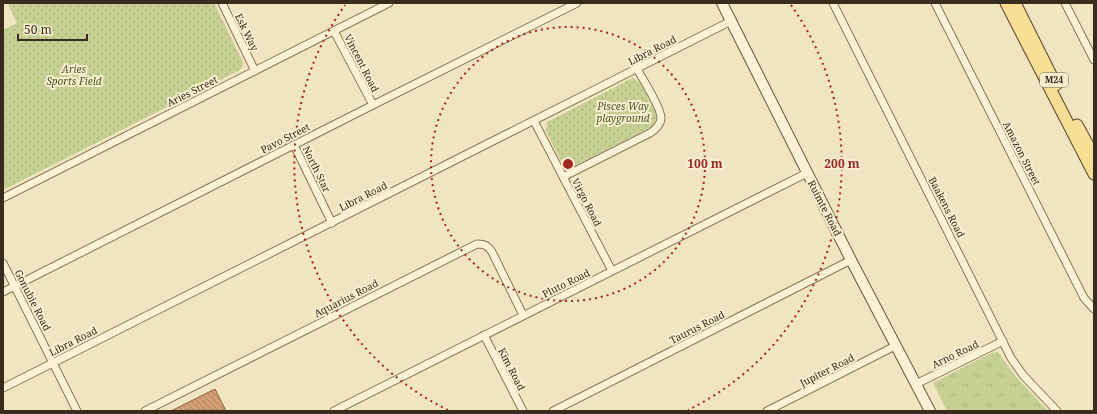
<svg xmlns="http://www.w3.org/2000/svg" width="1097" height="414" font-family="'Noto Serif',serif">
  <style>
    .grass { fill: url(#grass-tufts) }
    .park { fill: url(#park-dots) }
    .building { fill: url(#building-back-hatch); stroke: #8d5e3a }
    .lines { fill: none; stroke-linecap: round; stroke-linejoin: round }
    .street-casing { stroke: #8c7556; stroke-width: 9 }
    .secondary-casing { stroke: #6d563a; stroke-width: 12 }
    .primary-casing { stroke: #59422b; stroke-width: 13 }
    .street { stroke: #fbf1d4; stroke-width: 7 }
    .secondary { stroke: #fbf1d4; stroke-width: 10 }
    .primary { stroke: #f8dd94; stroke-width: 11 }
    .ring { fill: none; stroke: #9f2622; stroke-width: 2; stroke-dasharray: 2 4 }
    .labels { text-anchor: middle; stroke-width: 4; stroke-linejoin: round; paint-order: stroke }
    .shield { fill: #f8eed0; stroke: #736652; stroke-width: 1 }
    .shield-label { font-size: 9px; font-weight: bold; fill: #3a2c1c }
    .street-label { font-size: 10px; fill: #3a2c1c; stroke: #f8eed0 }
    .park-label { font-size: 10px; font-style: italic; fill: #485821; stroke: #f8eed0 }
    .centre { fill: #9f2622; stroke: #f8eed0; stroke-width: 2 }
    .ring-label { font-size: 12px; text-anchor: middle; font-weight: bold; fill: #9f2622; stroke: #f8eed0; stroke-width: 4; stroke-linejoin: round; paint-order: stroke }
  </style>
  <defs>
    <pattern id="grass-tufts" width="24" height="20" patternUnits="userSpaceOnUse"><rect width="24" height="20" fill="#c6d093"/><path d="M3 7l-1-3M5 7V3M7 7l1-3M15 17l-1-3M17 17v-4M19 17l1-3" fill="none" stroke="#abb37e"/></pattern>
    <pattern id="park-dots" width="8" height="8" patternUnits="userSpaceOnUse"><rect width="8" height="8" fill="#c6d093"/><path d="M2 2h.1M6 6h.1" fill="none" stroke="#abb37e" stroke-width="1.8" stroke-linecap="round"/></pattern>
    <pattern id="building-back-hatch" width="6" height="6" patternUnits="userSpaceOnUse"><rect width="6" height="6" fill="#d29e73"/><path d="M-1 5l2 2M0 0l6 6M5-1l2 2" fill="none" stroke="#ab815e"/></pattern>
  </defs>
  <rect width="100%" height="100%" fill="#f1e4c0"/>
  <polygon class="grass" points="998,352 1017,378 1048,411 947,411 933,383 991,353"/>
  <g class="park">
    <polygon points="7,3 214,3 243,62 242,68 238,71 3,190 3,30 17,23"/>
    <path d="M633,78L641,83L656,114C657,121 654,124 649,128L576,165C570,167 566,165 561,161L546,131L547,122Z"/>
  </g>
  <polygon class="building" points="215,389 226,411 171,411"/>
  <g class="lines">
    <defs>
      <g id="street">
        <polyline points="222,3 255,71"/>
        <polyline points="833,3 1011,358 1023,375 1057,411"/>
        <polyline points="935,3 1080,290 1084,298 1094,309"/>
        <polyline points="1065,3 1094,60"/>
        <polyline points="334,31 373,105"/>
        <polyline points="534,121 612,271"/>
        <polyline points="294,145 332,223"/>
        <path d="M563,177L650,133C655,130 661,124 661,118C661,108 643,79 637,69"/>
        <polyline points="3,198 389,3"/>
        <polyline points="3,263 77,411"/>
        <polyline points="3,292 373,105 577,3"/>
        <polyline points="484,335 523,411"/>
        <polyline points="916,384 1003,341"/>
        <polyline points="3,388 731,21"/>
        <path d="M145,411L477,244C485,244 488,246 492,252L523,315"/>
        <polyline points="334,411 807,173"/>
        <polyline points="553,411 851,260"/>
        <polyline points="767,411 895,346"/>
      </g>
      <polyline id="secondary" points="722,3 851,260 930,411"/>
      <g id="primary">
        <polyline points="1006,3 1094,174"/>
        <polyline points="1015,3 1056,85"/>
        <polyline points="1077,125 1094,156"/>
      </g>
    </defs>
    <use href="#street" class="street-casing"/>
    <use href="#secondary" class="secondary-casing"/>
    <use href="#primary" class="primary-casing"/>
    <use href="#street" class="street"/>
    <use href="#secondary" class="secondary"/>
    <use href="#primary" class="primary"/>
  </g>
  <g class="ring">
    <circle cx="568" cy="164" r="137"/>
    <path d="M448 410A274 274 0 0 1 345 5M791 5A274 274 0 0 1 688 410"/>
  </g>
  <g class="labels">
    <rect class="shield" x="1040" y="73" width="28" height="14" rx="3"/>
    <g class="shield-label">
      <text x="1054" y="83">M24</text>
    </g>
    <g class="street-label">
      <text transform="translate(247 32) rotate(64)" y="4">Esk Way</text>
      <text transform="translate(652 50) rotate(-27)" y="4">Libra Road</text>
      <text transform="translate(362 63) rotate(63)" y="4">Vincent Road</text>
      <text transform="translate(192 91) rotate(-27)" y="4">Aries Street</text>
      <text transform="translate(285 138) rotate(-27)" y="4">Pavo Street</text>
      <text transform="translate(1022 153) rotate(63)" y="4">Amazon Street</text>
      <text transform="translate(317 169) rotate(64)" y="4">North Star</text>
      <text transform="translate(363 196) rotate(-27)" y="4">Libra Road</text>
      <text transform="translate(587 202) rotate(63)" y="4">Virgo Road</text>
      <text transform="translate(947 207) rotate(63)" y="4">Baakens Road</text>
      <text transform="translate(825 208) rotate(63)" y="4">Ruimte Road</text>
      <text transform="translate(566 283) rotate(-26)" y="4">Pluto Road</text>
      <text transform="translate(346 298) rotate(-27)" y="4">Aquarius Road</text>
      <text transform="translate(33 300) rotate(63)" y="4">Gonubie Road</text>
      <text transform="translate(697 327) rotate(-27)" y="4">Taurus Road</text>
      <text transform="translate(73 341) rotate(-27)" y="4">Libra Road</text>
      <text transform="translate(955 354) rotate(-26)" y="4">Arno Road</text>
      <text transform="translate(512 369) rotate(63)" y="4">Kim Road</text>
      <text transform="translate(827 370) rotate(-27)" y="4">Jupiter Road</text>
    </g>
    <g class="park-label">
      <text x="74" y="73">Aries<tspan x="74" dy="12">Sports Field</tspan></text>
      <text x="623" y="110">Pisces Way<tspan x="623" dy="12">playground</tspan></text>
    </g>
  </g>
  <circle cx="568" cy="164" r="6" class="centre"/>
  <g class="ring-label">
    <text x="705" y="168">100 m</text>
    <text x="842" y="168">200 m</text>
  </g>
  <rect width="1097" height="414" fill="none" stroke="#3a2c1c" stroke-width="8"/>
  <path d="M18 34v6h69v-6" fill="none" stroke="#3a2c1c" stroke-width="2"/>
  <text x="24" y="34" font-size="12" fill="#3a2c1c" stroke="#f8eed0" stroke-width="3" paint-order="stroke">50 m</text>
</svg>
